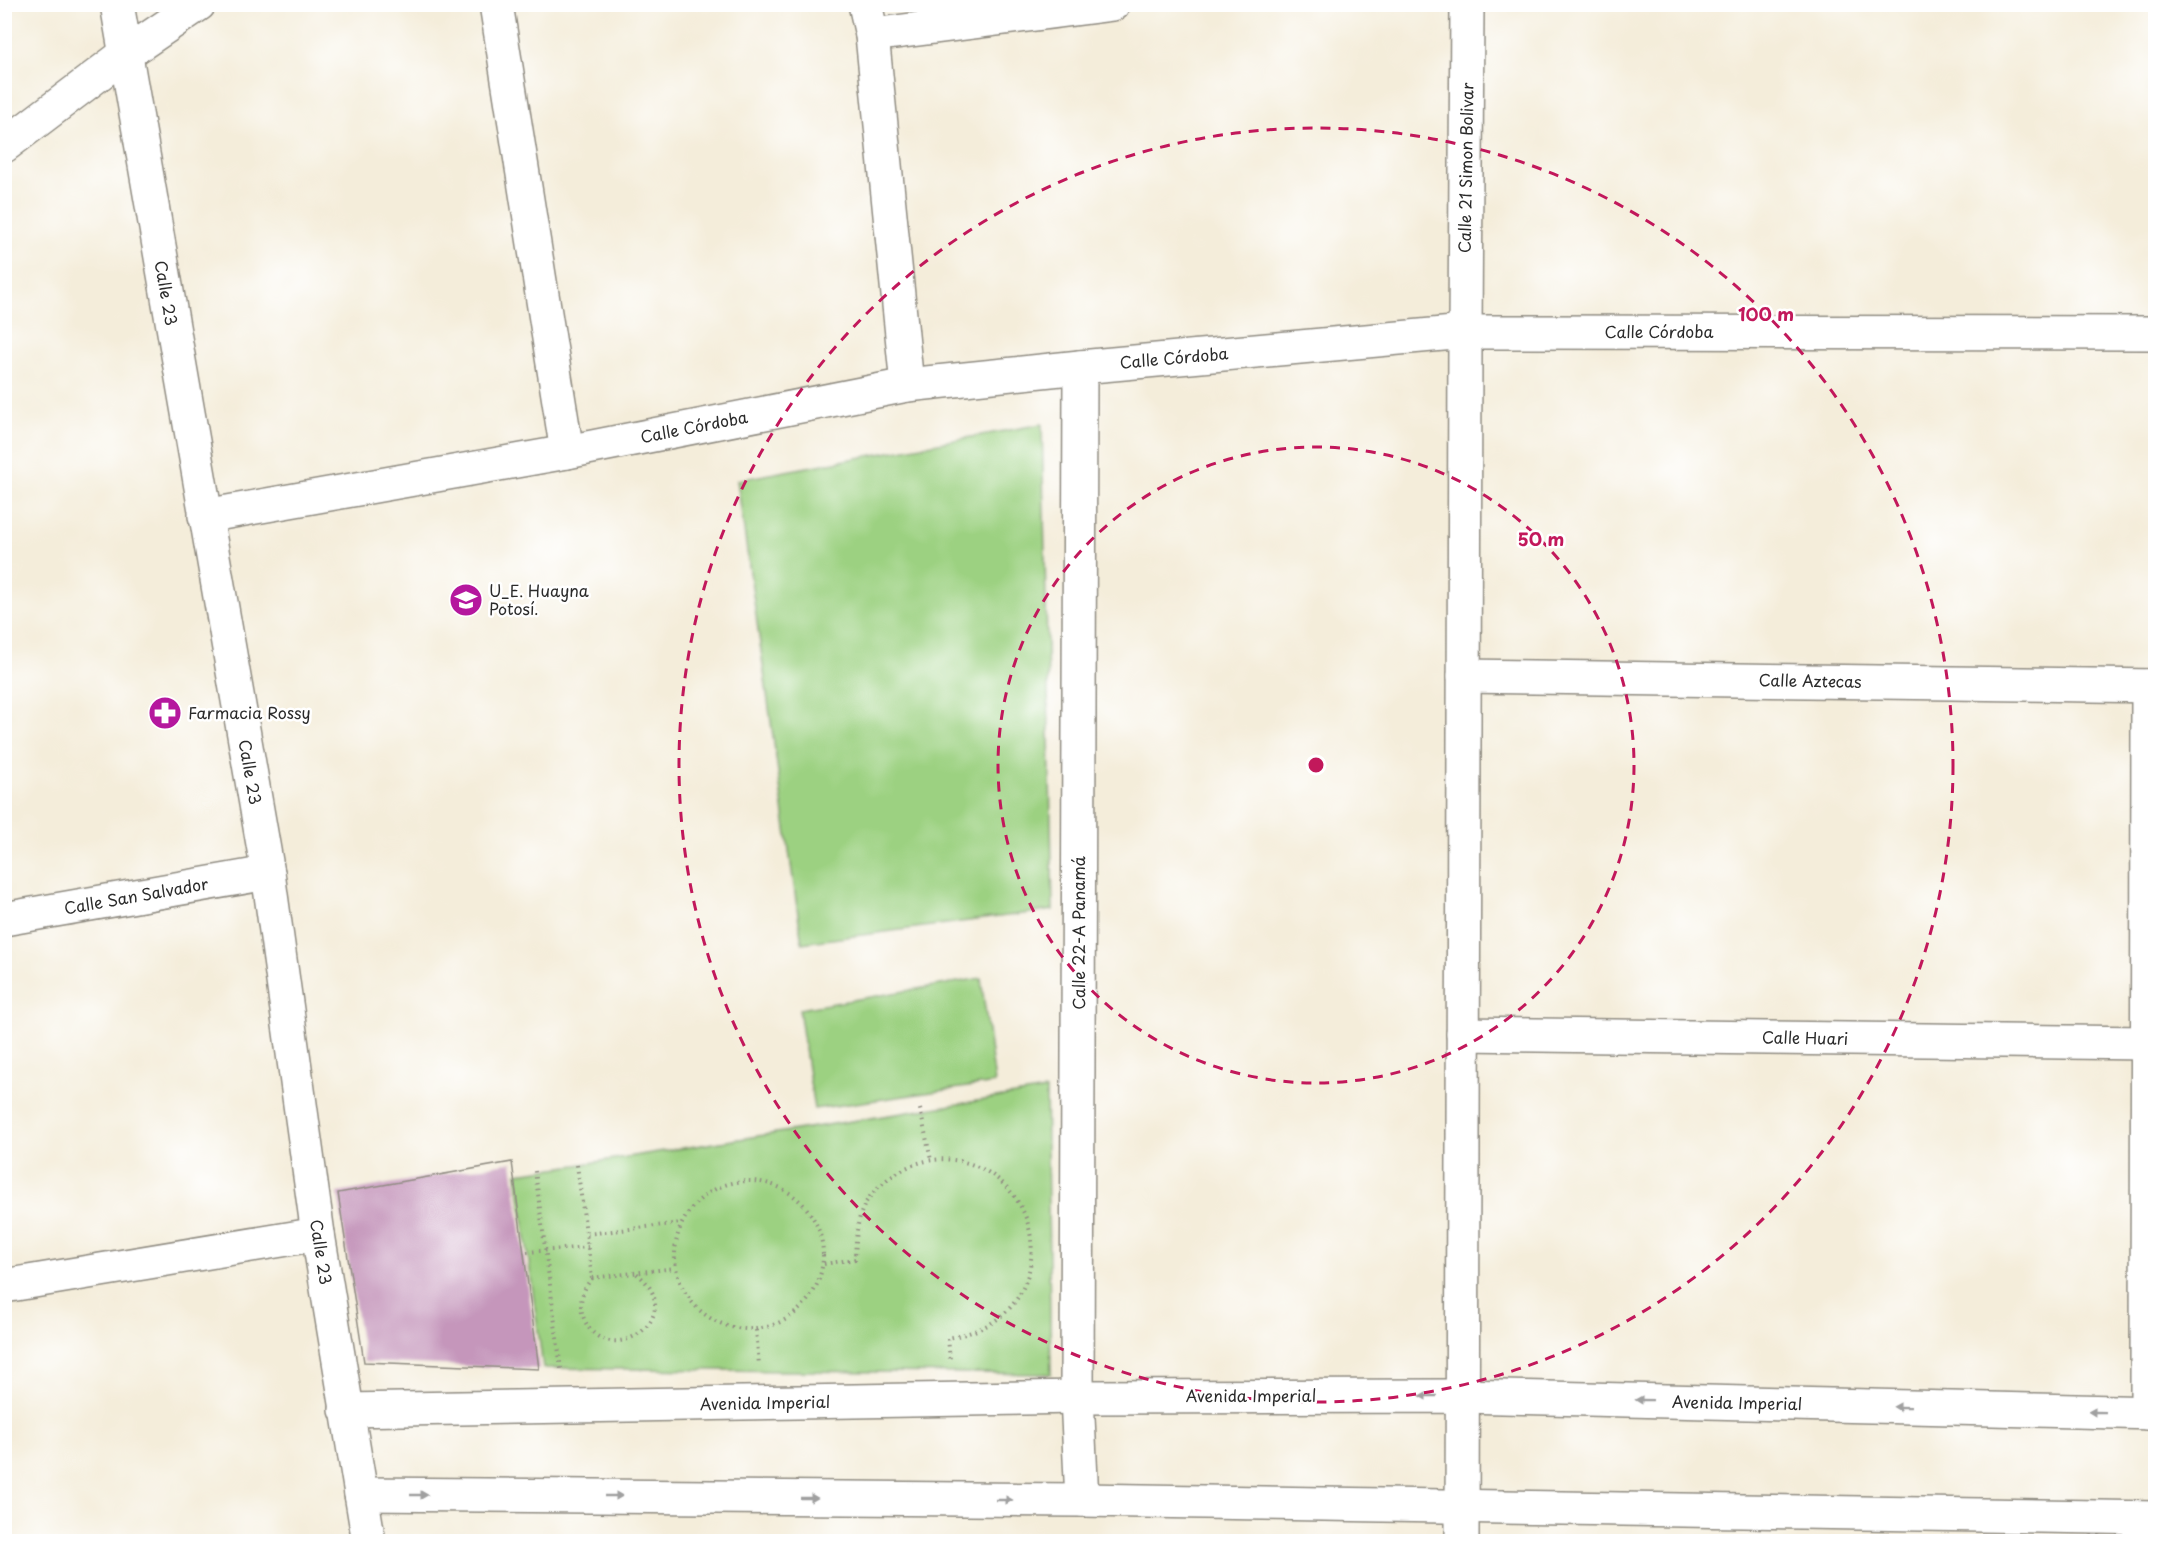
<svg xmlns="http://www.w3.org/2000/svg" width="2160" height="1546" font-family="'Playpen Sans',sans-serif">
  <style>
    .green { fill: #9cd181; stroke: #647e56; stroke-width: 1.5 }
    .building { fill: #c596bb }
    .lines { fill: none; stroke-linecap: round; stroke-linejoin: round }
    .minor-casing { stroke: #908c82; stroke-width: 36 }
    .path { stroke: #908c82; stroke-width: 4; stroke-dasharray: 1.5 4.5; stroke-linecap: butt }
    .minor { stroke: #fff; stroke-width: 33 }
    .oneway { fill: #a0a0a0 }
    .ring { fill: none; stroke: #c2185b; stroke-width: 3; stroke-dasharray: 10 8 }
    .labels { text-anchor: middle; stroke-width: 5; stroke-linejoin: round; paint-order: stroke }
    .street-label { font-size: 16px; fill: #2b2b2b; stroke: #fff }
    .poi-label { font-size: 16px; fill: #2b2b2b; stroke: #fff; text-anchor: start }
    .centre { fill: #c2185b; stroke: #fff; stroke-width: 3 }
    .ring-label { font-size: 18px; text-anchor: middle; font-weight: bold; fill: #c2185b; stroke: #fff; stroke-width: 5; stroke-linejoin: round; paint-order: stroke }
  </style>
  <rect width="100%" height="100%" fill="#fff"/>
  <filter id="ink" filterUnits="userSpaceOnUse"><feTurbulence type="fractalNoise" baseFrequency=".0167" numOctaves="2"/><feDisplacementMap in="SourceGraphic" scale="12" xChannelSelector="R" yChannelSelector="G"/><feConvolveMatrix kernelMatrix="1 2 1 2 8 2 1 2 1" color-interpolation-filters="sRGB"/></filter>
  <filter id="wash" filterUnits="userSpaceOnUse"><feTurbulence type="fractalNoise" baseFrequency=".008" numOctaves="4" result="noise"/><feDisplacementMap in="SourceGraphic" scale="24" xChannelSelector="R" yChannelSelector="G"/><feGaussianBlur stdDeviation="1.35" result="paint"/><feColorMatrix in="noise" values="0 0 0 0 0 0 0 0 0 0 0 0 0 0 0 0 0 1.4 0 .05"/><feComposite in="paint" operator="in"/></filter>
  <g filter="url(#wash)">
    <rect width="100%" height="100%" fill="#f4edda"/>
    <g class="green">
      <polygon points="1042,424 1053,910 802,943 737,480"/>
      <polygon points="981,978 995,1083 814,1109 799,1009"/>
      <polygon points="1046,1090 1051,1374 543,1368 517,1173 577,1165"/>
    </g>
    <g id="blocks">
      <polygon class="building" points="512,1162 539,1369 364,1362 338,1193"/>
    </g>
  </g>
  <g filter="url(#ink)">
    <use href="#blocks" fill-opacity="0" stroke="#908c82" stroke-width="1.5"/>
    <g class="lines">
      <defs>
        <g id="minor">
          <polyline points="117,4 268,873 318,1234 369,1542"/>
          <polyline points="496,4 567,452"/>
          <polyline points="865,4 872,35 907,385"/>
          <polyline points="872,35 1113,4"/>
          <polyline points="4,146 124,55 199,4"/>
          <polyline points="1080,367 1077,1397 1082,1500"/>
          <polyline points="205,516 567,452 907,385 1080,367 1465,332 2156,333"/>
          <polyline points="1464,676 2156,686"/>
          <polyline points="4,919 268,873"/>
          <polyline points="1463,1034 2147,1043"/>
          <polyline points="4,1286 318,1234"/>
          <polyline points="346,1410 1077,1397 1462,1396 2156,1413"/>
          <polyline points="2147,1413 2148,686"/>
          <polyline points="361,1494 1082,1500 2156,1518"/>
          <polyline points="1462,1542 1465,332 1467,4"/>
        </g>
      </defs>
      <use href="#minor" class="minor-casing"/>
      <g class="path">
        <polyline points="920,1109 931,1160"/>
        <polyline points="577,1165 592,1278 675,1268"/>
        <polyline points="535,1171 561,1369"/>
        <circle cx="749" cy="1255" r="74"/>
        <polyline points="587,1234 681,1223"/>
        <polyline points="527,1252 588,1247"/>
        <path d="M824,1264L855,1259C856,1241 856,1222 864,1206C870,1194 882,1183 892,1176C964,1126 1053,1197 1027,1278C1014,1316 985,1331 948,1338L950,1360"/>
        <path d="M592,1278C583,1289 578,1302 583,1316C603,1375 694,1318 636,1273"/>
        <polyline points="756,1330 759,1365"/>
      </g>
      <use href="#minor" class="minor"/>
    </g>
    <defs><path id="oneway-solid" d="M-6-.8H1V-3.2L6.5 0L1 3.2V.8H-6Z" transform="scale(1.5)"/></defs>
    <g class="oneway">
      <use href="#oneway-solid" transform="translate(1428 1396) rotate(180)"/>
      <use href="#oneway-solid" transform="translate(1644 1400) rotate(-179)"/>
      <use href="#oneway-solid" transform="translate(1902 1407) rotate(-179)"/>
      <use href="#oneway-solid" transform="translate(2097 1412) rotate(-179)"/>
      <use href="#oneway-solid" transform="translate(419 1495)"/>
      <use href="#oneway-solid" transform="translate(614 1496)"/>
      <use href="#oneway-solid" transform="translate(809 1498)"/>
      <use href="#oneway-solid" transform="translate(1004 1500)"/>
    </g>
  </g>
  <g class="ring">
    <circle cx="1316" cy="765" r="318"/>
    <circle cx="1316" cy="765" r="637"/>
  </g>
  <defs>
    <symbol id="school-disc" viewBox="-11 -11 22 22"><circle r="9.5" fill="#b5179e" stroke="#fff"/><path d="M0-5L7-2L0 1L-7-2ZM-4 1L0 2.5L4 1V4Q0 6-4 4Z" fill="#fff"/></symbol>
    <symbol id="pharmacy-disc" viewBox="-11 -11 22 22"><circle r="9.5" fill="#b5179e" stroke="#fff"/><path d="M-2-6h4v4h4v4h-4v4h-4v-4h-4v-4h4Z" fill="#fff"/></symbol>
  </defs>
  <g fill-rule="evenodd">
    <use href="#school-disc" x="447" y="581" width="38" height="38"/>
    <use href="#pharmacy-disc" x="146" y="694" width="38" height="38"/>
  </g>
  <g class="labels">
    <g class="street-label">
      <text transform="translate(1466 168) rotate(-89)" y="6">Calle 21 Simon Bolivar</text>
      <text transform="translate(166 293) rotate(80)" y="6">Calle 23</text>
      <text x="1659" y="338">Calle Córdoba</text>
      <text transform="translate(1174 358) rotate(-5)" y="6">Calle Córdoba</text>
      <text transform="translate(694 427) rotate(-11)" y="6">Calle Córdoba</text>
      <text transform="translate(1810 681) rotate(1)" y="6">Calle Aztecas</text>
      <text transform="translate(250 772) rotate(80)" y="6">Calle 23</text>
      <text transform="translate(136 896) rotate(-10)" y="6">Calle San Salvador</text>
      <text transform="translate(1079 933) rotate(-90)" y="6">Calle 22-A Panamá</text>
      <text transform="translate(1805 1038) rotate(1)" y="6">Calle Huari</text>
      <text transform="translate(321 1252) rotate(81)" y="6">Calle 23</text>
      <text x="1251" y="1402">Avenida Imperial</text>
      <text transform="translate(765 1403) rotate(-1)" y="6">Avenida Imperial</text>
      <text transform="translate(1737 1403) rotate(1)" y="6">Avenida Imperial</text>
    </g>
    <g class="poi-label">
      <text x="489" y="597">U_E. Huayna<tspan x="489" dy="18">Potosí.</tspan></text>
      <text x="188" y="719">Farmacia Rossy</text>
    </g>
  </g>
  <circle cx="1316" cy="765" r="9" class="centre"/>
  <g class="ring-label">
    <text x="1766" y="321">100 m</text>
    <text x="1541" y="546">50 m</text>
  </g>
  <rect width="2160" height="1546" fill="none" stroke="#fff" stroke-width="24"/>
</svg>
